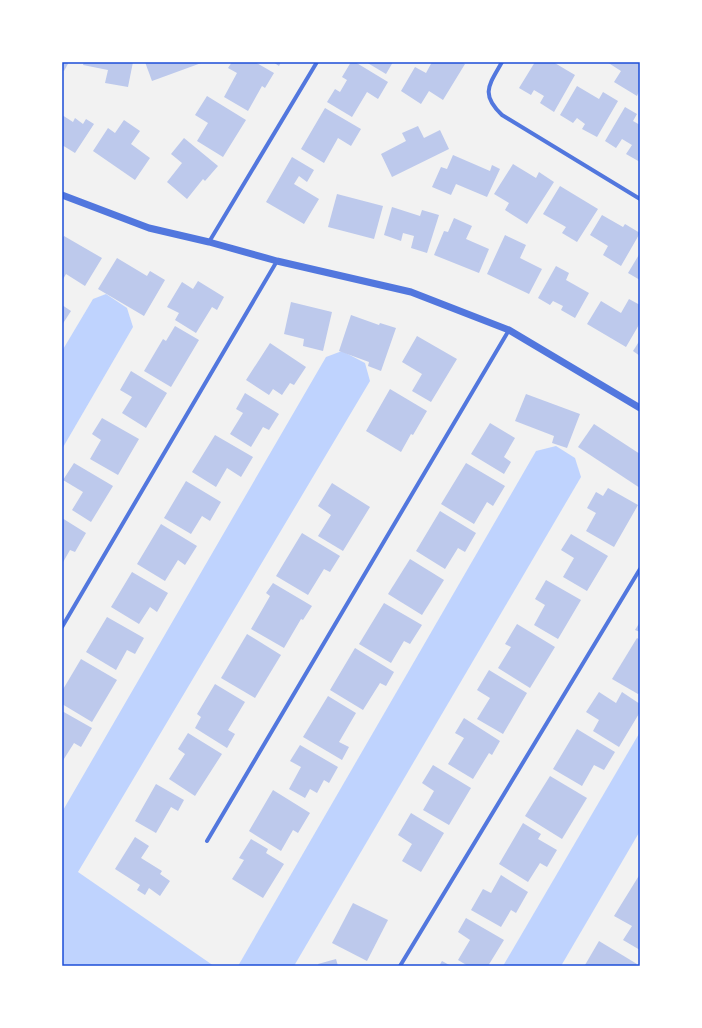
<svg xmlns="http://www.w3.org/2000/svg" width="702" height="1028" font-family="'Times New Roman',serif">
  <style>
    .water { fill: #bfd3fe }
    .building { fill: #bdc9ec }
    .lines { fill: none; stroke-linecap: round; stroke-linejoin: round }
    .minor { stroke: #5277de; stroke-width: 4 }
    .tertiary { stroke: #5277de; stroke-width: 7 }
    .neatline { fill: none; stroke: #1d4ed8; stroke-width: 1.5 }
  </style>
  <rect width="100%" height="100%" fill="#f2f2f2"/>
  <g class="water">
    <polygon points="106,294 127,308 133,327 62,449 62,351 93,299"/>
    <polygon points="342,351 365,363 370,381 78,872 214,966 62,966 62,812 326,357"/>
    <polygon points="556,446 575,458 581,477 294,966 238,966 536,451"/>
    <polygon points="640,732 640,831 561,966 503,966"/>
  </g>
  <g class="building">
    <polygon points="62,62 69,62 64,71 62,69"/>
    <polygon points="84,62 133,62 128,87 105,83 108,70 83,65"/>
    <polygon points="145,62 204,62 152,81"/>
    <polygon points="232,62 255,62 274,73 265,88 262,86 248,111 224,97 237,73 228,68"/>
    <polygon points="273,62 281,62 279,66"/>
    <polygon points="351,62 355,62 388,82 378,99 367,92 352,117 327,102 335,89 340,92 347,80 342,77"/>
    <polygon points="366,62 393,62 386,74"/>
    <polygon points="432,62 461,62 465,64 443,100 429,91 421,104 401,91 415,67 426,73"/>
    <polygon points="535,62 553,62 575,75 554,112 540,103 544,96 534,90 531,95 519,88"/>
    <polygon points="607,62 640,62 640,89 637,96 614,82 621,71"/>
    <polygon points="577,86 599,99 603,92 618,101 597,137 582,129 585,124 577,118 573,123 560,115"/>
    <polygon points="207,96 246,120 223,157 197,141 208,123 195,115"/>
    <polygon points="625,107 637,114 633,121 640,125 640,162 626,154 632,145 622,139 616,148 605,141"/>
    <polygon points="325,108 361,129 351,146 338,138 324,163 301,149"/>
    <polygon points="62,115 73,122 75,118 83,124 86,119 94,124 75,153 62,145"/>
    <polygon points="124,120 140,131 131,144 150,158 135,180 93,151 108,128 115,133"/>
    <polygon points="418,126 424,138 440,130 449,149 392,177 381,154 406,141 402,133"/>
    <polygon points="184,138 218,166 205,181 203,179 187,199 167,182 182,163 171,154"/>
    <polygon points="453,155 490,171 492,165 500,169 487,197 456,184 451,195 432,187 441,167 447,169"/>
    <polygon points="292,157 314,170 307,182 299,176 294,184 319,199 304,224 266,202"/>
    <polygon points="513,164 536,178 539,172 554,182 527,224 505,210 509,203 494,194"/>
    <polygon points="560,186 598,209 577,242 562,233 566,227 543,214"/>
    <polygon points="337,194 383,206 374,239 328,227"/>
    <polygon points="392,207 420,216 422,210 439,215 427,253 411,248 414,236 403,233 401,241 384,235"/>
    <polygon points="602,215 623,227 625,224 640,233 621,266 603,255 608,246 590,235"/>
    <polygon points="454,218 472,226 466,239 489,249 479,273 434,255 444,231 448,232"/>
    <polygon points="505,235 526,245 520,258 542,269 529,294 487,274"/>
    <polygon points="64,236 102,258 85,286 66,274 62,281 62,239"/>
    <polygon points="640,253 640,280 628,273"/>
    <polygon points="117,258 147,276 150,271 165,280 144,316 98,289"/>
    <polygon points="556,266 569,273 566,280 589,293 575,318 561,310 563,306 553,301 550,305 538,298"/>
    <polygon points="198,281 224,297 217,310 212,307 196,333 175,320 179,313 167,307 182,282 193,289"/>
    <polygon points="629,299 640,305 640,323 626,347 587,324 601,301 621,313"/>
    <polygon points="291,302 332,312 323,351 303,346 304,339 284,334"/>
    <polygon points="62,305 71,311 62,325"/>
    <polygon points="351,315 379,325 380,323 396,328 381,371 368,366 369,362 339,351"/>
    <polygon points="175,326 199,340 171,387 144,371 163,339 166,341"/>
    <polygon points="417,336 457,359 431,402 412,391 422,374 402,362"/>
    <polygon points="640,340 640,356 633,351"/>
    <polygon points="270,343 306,367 294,385 290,383 282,395 273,389 269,395 246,380"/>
    <polygon points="131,371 167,393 146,428 122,413 132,397 120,390"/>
    <polygon points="390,389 427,411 413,435 411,434 401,452 366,431"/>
    <polygon points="245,393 279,414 269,430 263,427 251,447 230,434 243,413 236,409"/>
    <polygon points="526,394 580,414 567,448 552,443 554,436 515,421"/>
    <polygon points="102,418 139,439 118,475 90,459 101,440 92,434"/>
    <polygon points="490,423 515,438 504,457 511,462 504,474 471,454"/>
    <polygon points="594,424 640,454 640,488 578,447"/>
    <polygon points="215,435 253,457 241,477 227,468 216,487 192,472"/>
    <polygon points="74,463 113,486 91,522 72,510 83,492 63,480"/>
    <polygon points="466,463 505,486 493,506 487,502 474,524 441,504"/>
    <polygon points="186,481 221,502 210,521 202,516 191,534 164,518"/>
    <polygon points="332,483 370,507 343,551 318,536 331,515 318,506"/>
    <polygon points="608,488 638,505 614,547 586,531 596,513 587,508 596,492 603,496"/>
    <polygon points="440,511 476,533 465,552 458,548 445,569 416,551"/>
    <polygon points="62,518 86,533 75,552 70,550 62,564"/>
    <polygon points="161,524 197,546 185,565 178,560 165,581 137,564"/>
    <polygon points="302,533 340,556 330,572 324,569 308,595 276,576"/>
    <polygon points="571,534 608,556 587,591 563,577 574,558 561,550"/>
    <polygon points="410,559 444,580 422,615 388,594"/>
    <polygon points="132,572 168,593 157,612 150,607 139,624 111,607"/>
    <polygon points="546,580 581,600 558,639 534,625 545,605 535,599"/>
    <polygon points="273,583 312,606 303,620 301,619 284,648 251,629 270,596 266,593"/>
    <polygon points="384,603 422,625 410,644 404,641 391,663 359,644"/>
    <polygon points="107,617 144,638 135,654 127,650 116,670 86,652"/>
    <polygon points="640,622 640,632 635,630"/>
    <polygon points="517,624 555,647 530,688 498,668 511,647 505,644"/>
    <polygon points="247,634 281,655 255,698 221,678"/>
    <polygon points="637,638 640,640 640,692 638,694 612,679"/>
    <polygon points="355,648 394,672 386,686 380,683 363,710 330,690"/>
    <polygon points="81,659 117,680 92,722 62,704 62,691"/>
    <polygon points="489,670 527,693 503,734 477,719 490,698 477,690"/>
    <polygon points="215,684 245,702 228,730 235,734 227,748 195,728 201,717 197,714"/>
    <polygon points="599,692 616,703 622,692 640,704 640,712 619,747 593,731 599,720 586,712"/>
    <polygon points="328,696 356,713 339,742 349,747 342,760 303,737"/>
    <polygon points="62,711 92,728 81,747 74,743 62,762"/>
    <polygon points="464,718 500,741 492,755 489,753 473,779 448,764 464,738 455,733"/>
    <polygon points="577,729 615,752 604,770 594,765 582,786 553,769"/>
    <polygon points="188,733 222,754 195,796 169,779 185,754 178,749"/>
    <polygon points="300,745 338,767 329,783 324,780 317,793 310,789 305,798 289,789 301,767 290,761"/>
    <polygon points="433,765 471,788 449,825 423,810 434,791 422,783"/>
    <polygon points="550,776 587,798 562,839 525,816"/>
    <polygon points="156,784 184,800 178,811 171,807 156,833 135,821"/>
    <polygon points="273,790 310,813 298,833 293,830 281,851 249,831"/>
    <polygon points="411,813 444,833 421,872 402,861 412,844 398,835"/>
    <polygon points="523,823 541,834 538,839 557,850 547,867 540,863 528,882 499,864"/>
    <polygon points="135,837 149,846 141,858 162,871 160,874 170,881 160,896 149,888 145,895 137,890 140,885 115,869"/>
    <polygon points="251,839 268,849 266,853 284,864 263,898 232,879 244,860 239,858"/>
    <polygon points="640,874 640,950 623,940 632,926 614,916"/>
    <polygon points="501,875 528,892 516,913 511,910 501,927 471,910 483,889 491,893"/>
    <polygon points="353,903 388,920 367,961 332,943"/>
    <polygon points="466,918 504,940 488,966 468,966 458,960 470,940 458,932"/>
    <polygon points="599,941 637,964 635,966 586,966 585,965"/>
    <polygon points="336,959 338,966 319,966 318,964"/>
    <polygon points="442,961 451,966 439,966"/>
  </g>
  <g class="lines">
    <g class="minor">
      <path d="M502,62C489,85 480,94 502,115L640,199"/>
      <polyline points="209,242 317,62"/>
      <polyline points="62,627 277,261"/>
      <polyline points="207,841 509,330"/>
      <polyline points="400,966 640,569"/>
    </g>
    <polyline class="tertiary" points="62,195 149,228 209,242 277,261 411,292 509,330 640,408"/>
  </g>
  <rect width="702" height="1028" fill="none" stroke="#ffffff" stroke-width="126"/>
  <rect x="63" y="63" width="576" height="902" class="neatline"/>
</svg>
